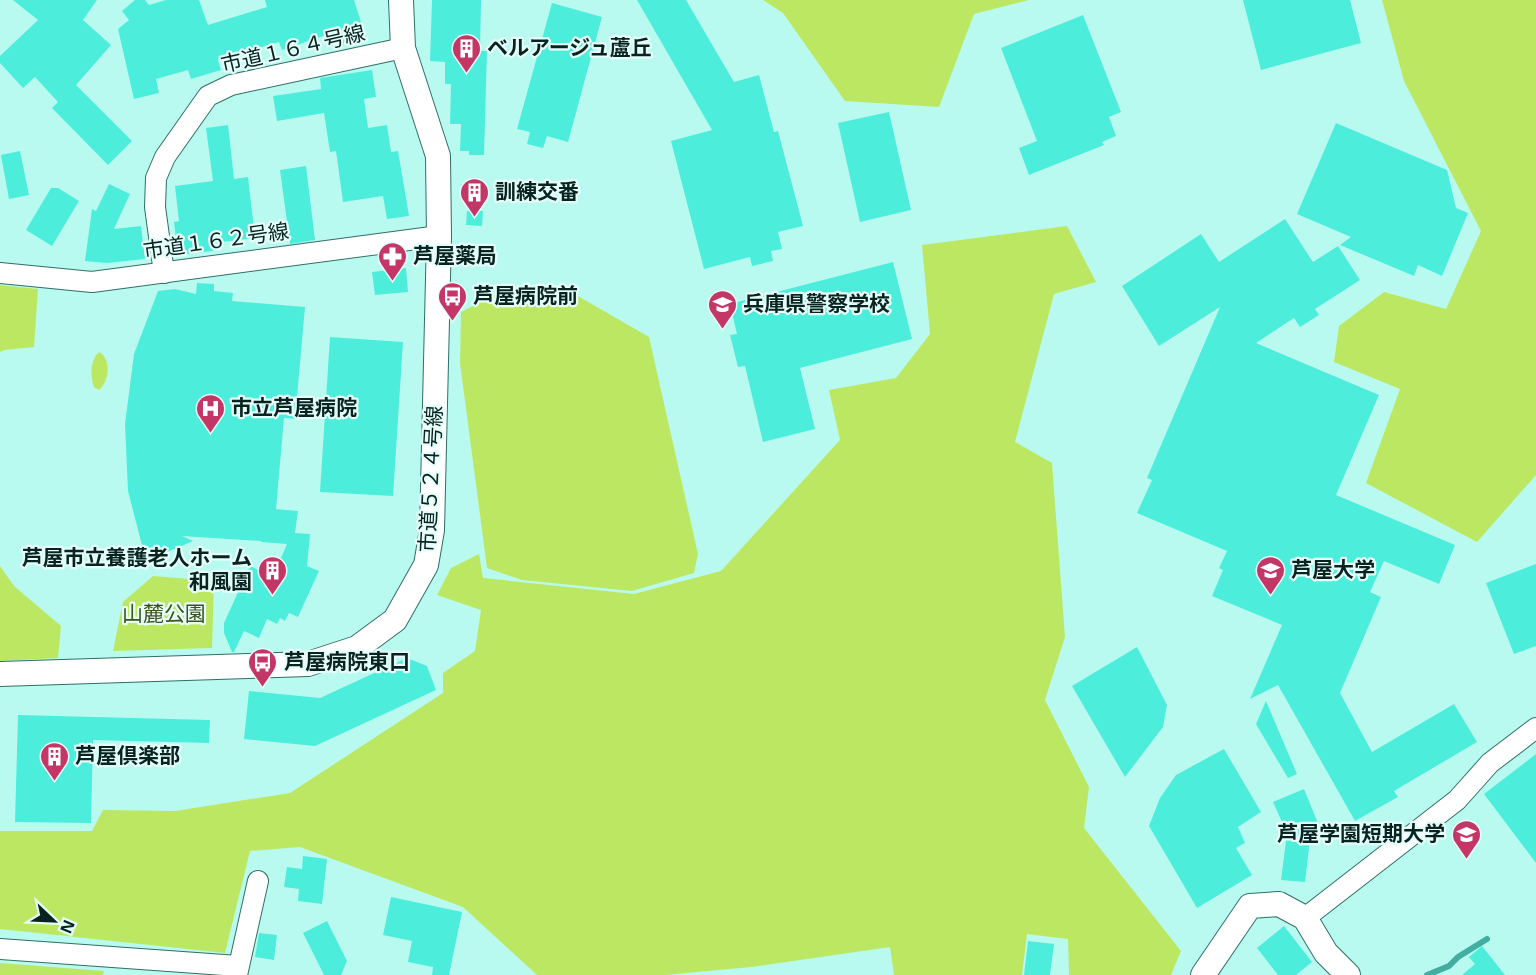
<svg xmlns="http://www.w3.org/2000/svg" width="1536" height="975" font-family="'Open Sans','Noto Sans JP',sans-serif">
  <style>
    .green { fill: #bce762 }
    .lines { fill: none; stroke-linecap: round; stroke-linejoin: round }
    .stream { stroke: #42aea2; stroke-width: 6 }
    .building { fill: #4deddc }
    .minor-casing { stroke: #2f6f67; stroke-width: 22 }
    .tertiary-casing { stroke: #2f6f67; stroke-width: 26 }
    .minor { stroke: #fff; stroke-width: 20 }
    .tertiary { stroke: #fff; stroke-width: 24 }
    .labels { text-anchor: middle; stroke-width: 4.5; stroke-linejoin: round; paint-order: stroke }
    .poi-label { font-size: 21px; font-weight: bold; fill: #082320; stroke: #e5fefa; text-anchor: start }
    .street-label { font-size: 21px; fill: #082320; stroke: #e5fefa }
    .park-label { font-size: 21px; fill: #41511e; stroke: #e5fefa }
  </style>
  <rect width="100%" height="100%" fill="#b9faf0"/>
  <g class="green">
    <polygon points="763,0 1029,0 974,14 939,107 845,101 783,13"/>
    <polygon points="1382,0 1536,0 1536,475 1477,542 1366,483 1400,389 1334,362 1339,326 1384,292 1446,309 1481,231 1404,81"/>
    <polygon points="1067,226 1096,282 1054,294 1015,442 1052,463 1065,637 1045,700 1089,787 1084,828 1181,951 1171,975 1069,975 1068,939 1027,934 1022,975 894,975 890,947 751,967 665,975 537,975 463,907 300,847 250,851 225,953 0,929 0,831 92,831 103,810 175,811 290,793 443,693 443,673 475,651 481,610 437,595 451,568 479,554 483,578 634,594 721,571 840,440 829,390 896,378 930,334 922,245"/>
    <polygon points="0,285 38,289 34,347 4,350 0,352"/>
    <polygon points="564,288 649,337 698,554 694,573 632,591 522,580 487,568 460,363 461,312 503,291"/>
    <path d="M99,352C112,359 109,382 99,390L94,387C90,376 90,360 99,352Z"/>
    <polygon points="0,566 14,586 61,626 58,658 0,661"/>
    <polygon points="153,576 214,581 212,648 113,651 123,602"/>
    <polygon points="0,963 104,971 103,975 0,975"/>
  </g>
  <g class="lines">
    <polyline class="stream" points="1427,975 1449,966 1458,957 1487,939"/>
  </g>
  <g class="building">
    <polygon points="13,0 97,0 83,20 111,45 76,85 132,141 108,165 52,108 58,102 35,77 23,88 0,63 0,56 38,20"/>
    <polygon points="135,0 145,0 149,5 166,0 199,0 208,25 267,7 265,0 354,0 366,38 333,48 329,34 282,50 279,42 218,60 221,70 191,79 188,70 156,79 159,93 134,99 118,29 129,20 122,11"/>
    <polygon points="432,0 481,0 480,51 487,51 484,155 469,155 469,151 460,151 461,124 450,124 451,84 445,84 445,62 430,61"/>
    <polygon points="637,0 686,0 734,82 759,75 774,132 778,131 803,226 778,232 782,249 771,251 773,261 752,266 750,257 704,269 671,141 712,130"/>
    <polygon points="1243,0 1350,0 1361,43 1261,70"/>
    <polygon points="552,3 602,17 568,142 547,136 543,148 527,144 530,132 517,129"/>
    <polygon points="1083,15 1121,112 1109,117 1116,136 1102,142 1104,145 1029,175 1019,148 1037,141 1001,48"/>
    <polygon points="372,70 376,97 364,99 368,128 387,125 391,152 398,151 409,216 387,219 383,196 343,202 336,151 330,152 324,113 277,121 273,96 321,89 320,78"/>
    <polygon points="889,112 911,210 860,222 838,123"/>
    <polygon points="1336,123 1447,170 1456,208 1468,213 1442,276 1418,265 1414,276 1340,245 1351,237 1297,214"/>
    <polygon points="228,125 234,179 248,177 255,238 213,243 213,251 178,255 174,222 179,221 175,186 213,181 206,128"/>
    <polygon points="20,151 29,195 9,199 1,155"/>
    <polygon points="306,166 315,240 290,244 280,170"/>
    <polygon points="109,184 130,194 114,229 141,226 145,259 107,263 85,261 92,209 96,211"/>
    <polygon points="51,188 58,188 79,201 52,246 26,230"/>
    <polygon points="467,211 483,211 482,226 466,225"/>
    <polygon points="1285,219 1313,262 1338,246 1360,280 1315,309 1319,315 1300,327 1294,318 1256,343 1379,395 1336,495 1455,545 1439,584 1384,561 1370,592 1381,597 1340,693 1372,752 1454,704 1477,742 1394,791 1398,797 1355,821 1278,685 1250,699 1282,625 1212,596 1223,570 1219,568 1227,551 1137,513 1152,480 1147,478 1220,307 1159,346 1122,286 1201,234 1219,262"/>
    <polygon points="893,262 912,339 800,368 815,429 763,442 745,366 738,367 730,335 737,334 730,304"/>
    <polygon points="406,268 408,292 375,295 372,272"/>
    <polygon points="197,283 214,284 214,291 233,293 232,301 305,307 295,419 284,418 276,509 298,511 295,533 310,534 307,566 319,571 298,617 289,613 285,621 280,618 277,624 267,619 259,638 244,631 234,652 232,652 224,633 224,623 250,566 273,577 287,544 261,542 261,541 182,536 193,541 155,557 152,550 144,553 128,491 125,424 134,354 158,291 175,289 196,294"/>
    <polygon points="330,337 403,342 393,496 320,492"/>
    <polygon points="1536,564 1536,646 1514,654 1486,583"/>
    <polygon points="1137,647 1167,705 1163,727 1125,777 1072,686"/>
    <polygon points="407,658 427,666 436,690 315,746 244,739 249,691 320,698"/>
    <polygon points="1266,701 1297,774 1288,778 1256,724"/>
    <polygon points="18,715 210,720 209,743 93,740 91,823 15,822"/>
    <polygon points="1224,749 1261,812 1238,827 1245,843 1236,848 1252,875 1197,908 1149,826 1160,798 1176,775"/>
    <polygon points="1536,754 1536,863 1484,794"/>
    <polygon points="1304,789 1322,833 1310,839 1305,882 1281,880 1287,833 1273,802"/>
    <polygon points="303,856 327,859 322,904 298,901 299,889 284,887 287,867 302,869"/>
    <polygon points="391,897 462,912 449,975 432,975 433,967 408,962 412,941 383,935"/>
    <polygon points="327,921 347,961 341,975 324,975 303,933"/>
    <polygon points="1284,926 1312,962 1296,975 1278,975 1257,948"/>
    <polygon points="259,933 277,935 274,960 255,957"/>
    <polygon points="1028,941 1054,944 1050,975 1024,975"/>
    <polygon points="1482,946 1505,975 1462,975 1475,964 1469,957"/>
  </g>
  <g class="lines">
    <defs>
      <g id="minor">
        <polyline points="0,273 92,282 439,236"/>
        <polyline points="164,273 155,207 156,178 165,157 208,96 231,85 403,48"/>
        <polyline points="1305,918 1457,800 1490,763 1536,728"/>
        <polyline points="0,949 238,966"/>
        <polyline points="237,975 258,881"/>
      </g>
      <g id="tertiary">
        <polyline points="0,674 308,664 357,648 395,620 426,565 432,530 439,236 438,156 403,48 401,0"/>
        <polyline points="1203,975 1250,906 1279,904 1305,918 1326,953 1348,975"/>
      </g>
    </defs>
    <use href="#minor" class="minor-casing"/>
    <use href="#tertiary" class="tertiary-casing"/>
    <use href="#minor" class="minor"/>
    <use href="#tertiary" class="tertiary"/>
  </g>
  <defs>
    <symbol id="building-pin" viewBox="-11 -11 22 30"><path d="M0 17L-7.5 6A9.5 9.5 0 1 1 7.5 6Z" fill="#c33666" stroke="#e5fefa"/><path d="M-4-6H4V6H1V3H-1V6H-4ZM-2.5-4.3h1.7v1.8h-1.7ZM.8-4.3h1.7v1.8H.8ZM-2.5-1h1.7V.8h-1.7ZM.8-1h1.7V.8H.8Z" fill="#fff"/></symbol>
    <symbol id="pharmacy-pin" viewBox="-11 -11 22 30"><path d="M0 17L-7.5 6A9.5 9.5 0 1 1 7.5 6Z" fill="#c33666" stroke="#e5fefa"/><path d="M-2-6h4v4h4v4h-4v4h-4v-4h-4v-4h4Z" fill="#fff"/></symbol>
    <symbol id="bus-pin" viewBox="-11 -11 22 30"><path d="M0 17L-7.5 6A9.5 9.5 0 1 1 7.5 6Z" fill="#c33666" stroke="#e5fefa"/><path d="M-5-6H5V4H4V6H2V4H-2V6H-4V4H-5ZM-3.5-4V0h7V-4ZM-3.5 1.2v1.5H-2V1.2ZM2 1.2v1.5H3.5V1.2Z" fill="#fff"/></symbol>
    <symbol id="school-pin" viewBox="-11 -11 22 30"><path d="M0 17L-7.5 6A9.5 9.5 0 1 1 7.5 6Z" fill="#c33666" stroke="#e5fefa"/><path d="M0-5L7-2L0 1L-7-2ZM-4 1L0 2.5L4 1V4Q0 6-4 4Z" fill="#fff"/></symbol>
    <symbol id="hospital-pin" viewBox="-11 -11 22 30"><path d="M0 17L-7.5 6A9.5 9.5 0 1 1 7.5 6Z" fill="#c33666" stroke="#e5fefa"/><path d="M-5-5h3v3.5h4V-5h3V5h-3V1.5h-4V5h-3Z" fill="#fff"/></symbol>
    <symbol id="university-pin" viewBox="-11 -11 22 30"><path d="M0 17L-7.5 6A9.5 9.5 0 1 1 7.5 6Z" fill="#c33666" stroke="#e5fefa"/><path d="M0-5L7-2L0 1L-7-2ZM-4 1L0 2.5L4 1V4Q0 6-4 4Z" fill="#fff"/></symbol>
  </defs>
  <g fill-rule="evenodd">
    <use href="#building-pin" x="450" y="32" width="33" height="45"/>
    <use href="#building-pin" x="458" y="176" width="33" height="45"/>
    <use href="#pharmacy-pin" x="376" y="240" width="33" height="45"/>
    <use href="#bus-pin" x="436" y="280" width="33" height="45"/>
    <use href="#school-pin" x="706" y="288" width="33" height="45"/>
    <use href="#hospital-pin" x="194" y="392" width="33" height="45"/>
    <use href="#building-pin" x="256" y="554" width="33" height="45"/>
    <use href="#university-pin" x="1254" y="554" width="33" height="45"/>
    <use href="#bus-pin" x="246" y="646" width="33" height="45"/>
    <use href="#building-pin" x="38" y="740" width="33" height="45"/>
    <use href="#university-pin" x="1450" y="818" width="33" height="45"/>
  </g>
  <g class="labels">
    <g class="poi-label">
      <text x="487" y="55">ベルアージュ蘆丘</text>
      <text x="495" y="199">訓練交番</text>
      <text x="413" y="263">芦屋薬局</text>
      <text x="473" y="303">芦屋病院前</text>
      <text x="743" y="311">兵庫県警察学校</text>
      <text x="231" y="415">市立芦屋病院</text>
      <text x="252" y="565" text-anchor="end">芦屋市立養護老人ホーム<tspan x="252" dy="24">和風園</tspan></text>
      <text x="1291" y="577">芦屋大学</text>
      <text x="284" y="669">芦屋病院東口</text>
      <text x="75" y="763">芦屋倶楽部</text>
      <text x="1445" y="841" text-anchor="end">芦屋学園短期大学</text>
    </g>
    <g class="street-label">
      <text transform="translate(293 49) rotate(-13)" y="7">市道１６４号線</text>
      <text transform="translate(216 241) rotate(-8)" y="7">市道１６２号線</text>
      <text transform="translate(431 479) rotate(-87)" y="7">市道５２４号線</text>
    </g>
    <g class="park-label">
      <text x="164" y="621">山麓公園</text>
    </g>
  </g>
  <g transform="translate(54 921) rotate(113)" stroke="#e5fefa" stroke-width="4.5" paint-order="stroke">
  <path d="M0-4.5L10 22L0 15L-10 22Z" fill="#082320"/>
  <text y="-9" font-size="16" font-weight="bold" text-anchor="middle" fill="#082320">N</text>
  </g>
</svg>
